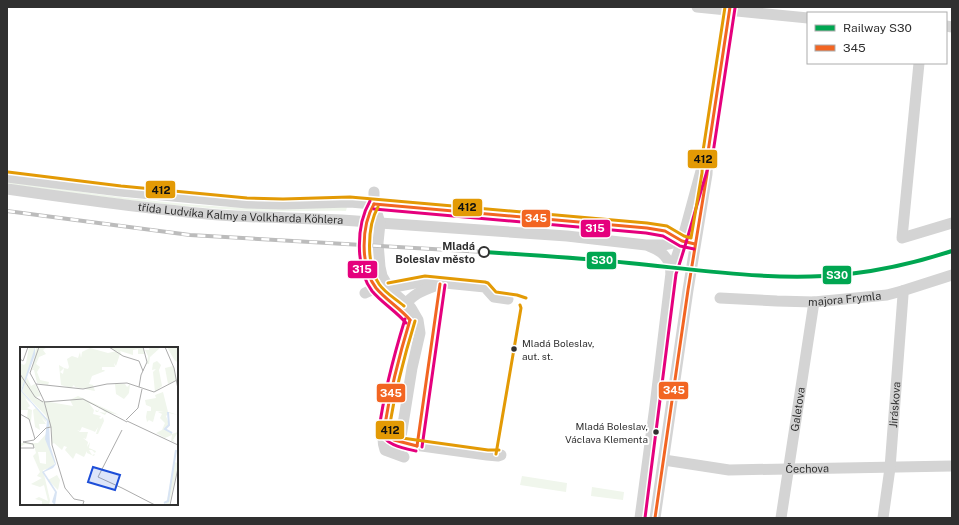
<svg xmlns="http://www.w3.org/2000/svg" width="959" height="525" font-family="'Public Sans',sans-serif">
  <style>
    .green { fill: #f0f6ec }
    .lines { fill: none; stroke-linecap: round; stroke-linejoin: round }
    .minor { stroke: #d4d4d4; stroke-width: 11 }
    .rail-casing { stroke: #bcbcbc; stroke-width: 4 }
    .rail { stroke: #fff; stroke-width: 2.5; stroke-dasharray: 8; stroke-linecap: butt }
    .bus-1-casing { stroke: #fff; stroke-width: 6 }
    .bus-2-casing { stroke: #fff; stroke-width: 6 }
    .bus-3-casing { stroke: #fff; stroke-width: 6 }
    .bus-1 { stroke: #f26522; stroke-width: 3 }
    .bus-2 { stroke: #e5007d; stroke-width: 3 }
    .bus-3 { stroke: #e39a05; stroke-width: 3 }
    .rail-1-casing { stroke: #fff; stroke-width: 7 }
    .rail-1 { stroke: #00a651; stroke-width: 4 }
    .stop-dot { fill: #fff; stroke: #303030; stroke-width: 2 }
    .bus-dot { fill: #303030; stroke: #fff; stroke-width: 1.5 }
    .labels { text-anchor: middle; stroke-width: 4; stroke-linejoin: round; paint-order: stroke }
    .bus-label { font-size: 10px; fill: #303030; stroke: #fff; text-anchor: start }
    .street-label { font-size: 11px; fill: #303030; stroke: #fff }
    .stop-label { font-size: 11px; font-weight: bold; fill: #303030; stroke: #fff; text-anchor: end }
    .inset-river { fill: none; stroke: #d8e4f4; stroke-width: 2 }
    .inset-road { fill: none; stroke: #acacac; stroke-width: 1 }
    .view { fill: #1d4ed8; fill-opacity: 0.15; stroke: #1d4ed8; stroke-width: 2 }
    .inset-edge { fill: none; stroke: #303030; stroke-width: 2 }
    .line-badge { stroke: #fff; stroke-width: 1.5 }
    .badge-label { font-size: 11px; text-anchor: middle; font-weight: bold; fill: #fff }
    .pale-badge-label { font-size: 11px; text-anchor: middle; font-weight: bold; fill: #111 }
  </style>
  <rect width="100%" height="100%" fill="#fff"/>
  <g class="green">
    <path d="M7,181C87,193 168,205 249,208C282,209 314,207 347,207L346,211C310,210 273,213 237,210C160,205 84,195 7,184Z"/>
    <polygon points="522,476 567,483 566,492 520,485"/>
    <polygon points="592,487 624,492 623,500 591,496"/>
  </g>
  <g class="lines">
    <g class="minor">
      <polyline points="697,7 808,18"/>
      <polyline points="946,26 952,27"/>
      <polyline points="919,63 902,238 952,223"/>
      <polyline points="7,177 120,191 247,203 283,204 350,202 647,228 665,231 673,235 682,241 695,244"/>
      <path id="s1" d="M7,189C77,199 148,209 219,215C272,219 326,217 380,223L567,236L646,245H663L682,241"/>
      <polyline points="374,192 374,204 380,223 378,243 380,267 382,276 389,288 396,295 411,308 418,320 420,333 412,368 400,443"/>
      <path d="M369,215C365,226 365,237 366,249C366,262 367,276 375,287C386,302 410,308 412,328"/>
      <path d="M649,246C662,251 670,258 671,272"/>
      <polyline points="365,293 376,288 389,288 425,281 485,287 494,297 508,299"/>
      <path id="s2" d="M720,298L777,301L814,302L887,295L902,291L952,275"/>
      <path d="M401,309C414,293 421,291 440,284"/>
      <polyline points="384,430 388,436 400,443 487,455 498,456 501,455"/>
      <path d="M404,457L385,450C381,440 384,429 385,419C390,385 400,353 410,320"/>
      <path id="s3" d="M664,460L729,470L952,466"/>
      <polyline points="640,518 655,406 671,273 682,241 701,171"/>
      <polyline points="655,518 688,290 707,174 708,152 730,7"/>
      <path id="s4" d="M781,518L814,302"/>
      <path id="s5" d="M883,518L890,468L903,295L902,291"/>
    </g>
    <defs>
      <polyline id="rail" points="7,211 190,235 484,252"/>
    </defs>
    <use href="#rail" class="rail-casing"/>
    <use href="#rail" class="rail"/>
    <defs>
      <g id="bus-1">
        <polyline points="374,204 647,228 665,231 682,241 695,244"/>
        <path d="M374,204C361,226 360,267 376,288C386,300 400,308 410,320"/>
        <path d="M410,320C399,356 390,392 384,430L394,440L417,446"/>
        <polyline points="417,446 440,284"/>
        <polyline points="655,518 688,290 707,174 708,152 730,7"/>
      </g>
      <g id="bus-2">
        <path d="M370,201C356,225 355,268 372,291C382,303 396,311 406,323"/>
        <polyline points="374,209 646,233 663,236 680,246 694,249"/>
        <path d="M405,319C394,355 384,392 379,430C385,445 402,448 416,451"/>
        <polyline points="422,447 445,285"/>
        <path d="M645,518L676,274C690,234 699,193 713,153L735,8"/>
      </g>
      <g id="bus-3">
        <polyline points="8,172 121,186 247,198 283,199 350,197 647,223 667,226 684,236 691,238 702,173 703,151 725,7"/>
        <path d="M378,207C367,226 366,265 379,284C385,293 396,299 404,306"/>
        <polyline points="388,283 425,276 485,282 488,283 496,292 517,295 526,298"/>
        <path d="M415,321C404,357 395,392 389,429L392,432L402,438L488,450H499"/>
        <polyline points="496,454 521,308 520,305"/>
      </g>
    </defs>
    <use href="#bus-1" class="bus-1-casing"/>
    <use href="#bus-2" class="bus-2-casing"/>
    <use href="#bus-3" class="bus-3-casing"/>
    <use href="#bus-1" class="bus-1"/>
    <use href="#bus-2" class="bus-2"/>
    <use href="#bus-3" class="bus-3"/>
    <defs>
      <path id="rail-1" d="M484,252C532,255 581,258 629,263C701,270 776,282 849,274C884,270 918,262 952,251"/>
    </defs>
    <use href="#rail-1" class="rail-1-casing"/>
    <use href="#rail-1" class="rail-1"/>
  </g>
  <circle class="stop-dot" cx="484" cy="252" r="5"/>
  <g class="bus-dot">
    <circle cx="514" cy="349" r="3.5"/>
    <circle cx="656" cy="432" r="3.5"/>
  </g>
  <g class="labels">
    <g class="bus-label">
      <text x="522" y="347">Mladá Boleslav,<tspan x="522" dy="13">aut. st.</tspan></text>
      <text x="648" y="430" text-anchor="end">Mladá Boleslav,<tspan x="648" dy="13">Václava Klementa</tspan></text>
    </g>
    <g class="street-label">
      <text dy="4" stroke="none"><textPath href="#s1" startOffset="235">třída Ludvíka Kalmy a Volkharda Köhlera</textPath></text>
      <text dy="4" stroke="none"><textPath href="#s2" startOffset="125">majora Frymla</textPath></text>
      <text dy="4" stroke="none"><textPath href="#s5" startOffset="114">Jiráskova</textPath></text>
      <text dy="4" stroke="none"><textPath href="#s4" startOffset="110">Galetova</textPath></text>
      <text dy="4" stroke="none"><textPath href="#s3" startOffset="144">Čechova</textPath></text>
    </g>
    <g class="stop-label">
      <text x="475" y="250">Mladá<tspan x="475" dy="13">Boleslav město</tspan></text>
    </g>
  </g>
  <g transform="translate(20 347)">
    <rect width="158" height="158" fill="#fff"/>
    <path d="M9,0H15L14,9L1,43L11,56L5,51L10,59L7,61L12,63L11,75L7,70L8,63H0V16L4,18L6,16ZM16,0H27L23,3L26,7L19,10L16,17L20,20L17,25L20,33L29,35L28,38L17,36L14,23H12ZM90,0H123L125,7H118V2L113,3V8L100,4L102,9ZM129,0H141L130,10L129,17H127L128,9L125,3H129ZM147,0H158V15L155,14ZM70,1L88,6L97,4L100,7L96,19L94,16L95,20H82V23H84L85,24L72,29L69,37L73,38L75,44L55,40L54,38L51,41L41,38L39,18L44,21L40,25L43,27L44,21L48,22L49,20L47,12L52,9L58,11L60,5L61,11L62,5ZM137,14L141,18L139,23L142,39L135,45L133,25L136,22L132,23L133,16ZM10,18L7,30L11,39L15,37L21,49L16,50L18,53L53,59L50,53L58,49L99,68L87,65L85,68L79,65L86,66L80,61L78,65H76L75,63L78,64L80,60L69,56L74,63L73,67L81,69L79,71L81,72L83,70L84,74L78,87H76L78,80L75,85L60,77L73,84L62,80L60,84L57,83L60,85H68L66,92L63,91L68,95L67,100L70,95L69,101L76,104L75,106L72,103H69L72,108L75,107L74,109L67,106V104L64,110L56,106L53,112L45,103L47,100L44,99L42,103L34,96L32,97L31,80H29L26,69L2,44ZM153,19L156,33L148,37L145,21ZM95,37H105L107,40L110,37L109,46L104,52L96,47ZM143,45L148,65H145H149L158,68L149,66L146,69L149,77L146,83L152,85V87L158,85L153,93L155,95L151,94L152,88L145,91L136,86L142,83L145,76L140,71L142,67L138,65H144L136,64L133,75L129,73L127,75L126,70L127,64H131V60L126,58L125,53L136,51L135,48ZM16,61L24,69L27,76L21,70L26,77H19L20,83L15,80L13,63ZM26,87L35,115L33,120L23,123L30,153L29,158H22V154L15,152L19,150L28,154L24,138L20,140L11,137L22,131L17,129L20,125L13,109L16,106L14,98L5,97L0,100V96H18ZM18,105H26V117L20,116ZM154,115L158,116L157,123L149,158H147L145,155L147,154ZM37,128L40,133L38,143L28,133Z" fill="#f0f6ec" fill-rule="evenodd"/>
    <path d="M15,0V8L2,44L29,74L30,98L36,117L33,121L24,125L37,145L35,158L32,155L35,145L22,125L35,117L25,92L27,74L1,44Z" fill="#d8e4f4"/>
    <path class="inset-river" d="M148,65L149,78L145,82L152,86M144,156L148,154L156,103"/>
    <path class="inset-road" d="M89,0L103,9L119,14L123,24M145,0L154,21L158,42M0,12L3,14L8,0M0,27L15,50L23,55M16,37L10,26L19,0M119,40L134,45L157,33M24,55L63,52L107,75M0,67L9,72L15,92M106,73L118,61L122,42M107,74L158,98M31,80L32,98L45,141L54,152L64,154L63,157M102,83L78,130L102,141M0,101H14L13,97L3,95L14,93L26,81L31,80L24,54L16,37L63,42L87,37L107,36L119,40L121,28L127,15L123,0M102,141L135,158M150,158L158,121"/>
    <path class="view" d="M73,120L100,128L95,143L68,135Z"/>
    <rect width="158" height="158" class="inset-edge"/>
  </g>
  <g class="line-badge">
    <rect x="687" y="149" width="31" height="20" rx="4" fill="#e39a05"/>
    <rect x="145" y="180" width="31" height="19" rx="4" fill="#e39a05"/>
    <rect x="452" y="198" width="31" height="19" rx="4" fill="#e39a05"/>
    <rect x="521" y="209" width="30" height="19" rx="4" fill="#f26522"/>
    <rect x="580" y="219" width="31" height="19" rx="4" fill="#e5007d"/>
    <rect x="586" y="251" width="31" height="19" rx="4" fill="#00a651"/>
    <rect x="347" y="260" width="31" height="19" rx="4" fill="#e5007d"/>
    <rect x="822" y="265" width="30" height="20" rx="4" fill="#00a651"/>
    <rect x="658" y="381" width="31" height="19" rx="4" fill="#f26522"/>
    <rect x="376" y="383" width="30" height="20" rx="4" fill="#f26522"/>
    <rect x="375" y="420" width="30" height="20" rx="4" fill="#e39a05"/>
  </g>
  <g class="badge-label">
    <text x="536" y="222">345</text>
    <text x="595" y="232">315</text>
    <text x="602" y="264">S30</text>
    <text x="362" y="273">315</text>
    <text x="837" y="279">S30</text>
    <text x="674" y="394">345</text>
    <text x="391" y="397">345</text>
  </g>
  <g class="pale-badge-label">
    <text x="703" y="163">412</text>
    <text x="161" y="194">412</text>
    <text x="467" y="211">412</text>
    <text x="390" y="434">412</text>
  </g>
  <rect width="959" height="525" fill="none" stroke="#303030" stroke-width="16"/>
  <rect x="807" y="12" width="140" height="52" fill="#ffffff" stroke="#acacac"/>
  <rect x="815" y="25" width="20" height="6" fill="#00a651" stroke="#acacac"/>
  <text x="843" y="32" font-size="12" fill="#303030">Railway S30</text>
  <rect x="815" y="45" width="20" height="6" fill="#f26522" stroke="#acacac"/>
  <text x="843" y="52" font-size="12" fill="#303030">345</text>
</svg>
